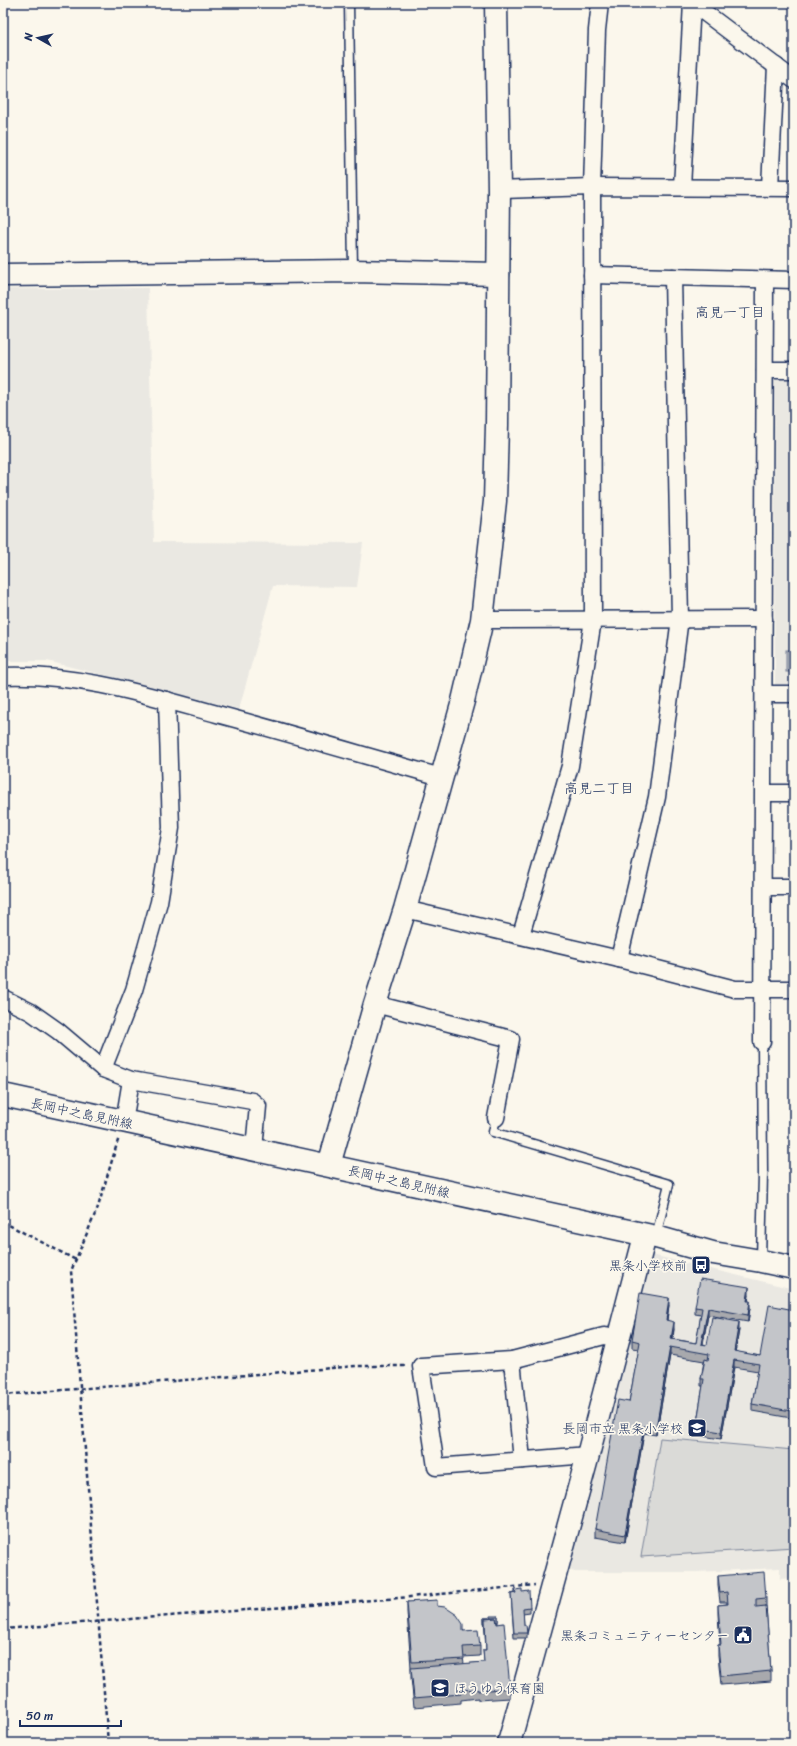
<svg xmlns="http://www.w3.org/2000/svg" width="797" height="1746" font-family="Sriracha,'Klee One',sans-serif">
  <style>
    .built { fill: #eae8e2 }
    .green { fill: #dadad7; stroke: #7a849a }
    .water { fill: #afb3bb; stroke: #747e96 }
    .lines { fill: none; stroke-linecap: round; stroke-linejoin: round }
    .lane-casing { stroke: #1b2f5e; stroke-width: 11 }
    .street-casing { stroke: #1b2f5e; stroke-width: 19 }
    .secondary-casing { stroke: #1b2f5e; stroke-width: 25 }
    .path { stroke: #1b2f5e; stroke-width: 2.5; stroke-dasharray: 4 3; stroke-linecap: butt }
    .lane { stroke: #fbf7ec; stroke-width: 8 }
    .street { stroke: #fbf7ec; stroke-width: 16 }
    .secondary { stroke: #fbf7ec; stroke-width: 22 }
    .wall { fill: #a8a9ad; stroke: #1b2f5e }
    .shaded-wall { fill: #888a8d; stroke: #1b2f5e }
    .building { fill: #c3c5c9; stroke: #1b2f5e }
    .labels { text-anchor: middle; stroke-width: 3.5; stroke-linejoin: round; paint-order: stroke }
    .street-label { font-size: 13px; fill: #1b2f5e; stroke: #fbf7ec }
    .poi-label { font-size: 13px; fill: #1b2f5e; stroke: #fbf7ec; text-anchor: end }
    .neighbourhood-label { font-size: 14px; fill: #1b2f5e; stroke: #fbf7ec }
  </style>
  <rect width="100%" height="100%" fill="#fbf7ec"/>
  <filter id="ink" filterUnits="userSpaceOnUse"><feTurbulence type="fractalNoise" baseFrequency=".025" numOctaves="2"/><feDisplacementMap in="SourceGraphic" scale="8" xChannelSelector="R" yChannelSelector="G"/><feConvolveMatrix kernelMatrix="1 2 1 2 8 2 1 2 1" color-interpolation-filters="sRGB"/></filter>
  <g filter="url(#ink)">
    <g class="built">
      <polygon points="148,288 154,542 363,543 357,587 273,586 239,709 47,661 3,661 3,289"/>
      <polygon points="774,380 794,380 794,685 775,685"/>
      <polygon points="652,1255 794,1289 794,1578 780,1579 780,1568 696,1572 575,1572 563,1568 645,1258"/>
    </g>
    <polygon class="green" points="660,1438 794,1450 794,1547 641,1557"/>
    <rect class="water" x="786" y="650" width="8" height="22"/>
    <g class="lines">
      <defs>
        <g id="lane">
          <polyline points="349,3 353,270"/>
          <polyline points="496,1118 493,1132 669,1184 656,1236"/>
          <polyline points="761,1260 763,1174 762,1042"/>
        </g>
        <g id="street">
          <polyline points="692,3 794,80"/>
          <polyline points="682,187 692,3"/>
          <polyline points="770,187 776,66"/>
          <polyline points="499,190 592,187 794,188"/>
          <polyline points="592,275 794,280"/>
          <polyline points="765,370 794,370"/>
          <polyline points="482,620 764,619"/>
          <path d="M3,676C76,673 147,695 217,714C292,734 366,756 441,777"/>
          <polyline points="765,694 794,694"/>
          <polyline points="764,793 794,793"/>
          <polyline points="764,887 794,887"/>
          <polyline points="405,909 619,959 735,989 794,989"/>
          <polyline points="521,935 570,766 593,620 592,187 597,30 600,3"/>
          <polyline points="619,959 657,797 680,618 673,277"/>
          <polyline points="3,998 31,1012 58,1031 103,1069 131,1080 252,1101 258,1106 254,1149"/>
          <polyline points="375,1004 511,1039 496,1118"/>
          <polyline points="762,1042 765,280"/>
          <polyline points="103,1069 134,990 159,902 171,828 167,700"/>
          <polyline points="124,1122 131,1080"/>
          <polyline points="512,1360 522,1460"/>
          <polyline points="588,1455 436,1467 421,1366 512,1360 604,1336 618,1338"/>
        </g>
        <g id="secondary">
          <polyline points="3,275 353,271 498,274"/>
          <polyline points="3,1095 656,1237 713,1253 761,1261 794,1268"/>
          <polyline points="329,1165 375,1004 405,909 463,701 482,620 495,501 497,425 499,190 496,3"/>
          <polyline points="509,1743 588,1455 645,1236"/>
        </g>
      </defs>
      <use href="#lane" class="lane-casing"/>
      <use href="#street" class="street-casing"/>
      <use href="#secondary" class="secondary-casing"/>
      <g class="path">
        <polyline points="3,1222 76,1260"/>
        <polyline points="3,1395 356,1366 407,1366"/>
        <polyline points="3,1629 399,1598 535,1585"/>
        <polyline points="108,1743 71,1271 98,1207 119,1137"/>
      </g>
      <use href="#lane" class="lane"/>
      <use href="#street" class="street"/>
      <use href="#secondary" class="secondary"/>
    </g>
    <g class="wall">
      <polygon points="749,1295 748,1301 750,1308 748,1322 708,1315 703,1344 707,1345 739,1330 735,1352 760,1356 794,1310 794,1402 791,1418 752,1411 752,1404 758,1371 734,1367 721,1439 696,1435 696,1428 703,1386 701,1386 701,1379 704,1361 670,1355 656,1435 644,1433 625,1542 595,1537 595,1529 629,1402 639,1349 632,1348 632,1340 669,1305 667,1320 674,1329 673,1339 696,1343 701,1315 695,1314 695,1307"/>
      <polygon points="793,1572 794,1572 794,1597 793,1582"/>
      <polygon points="718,1576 766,1598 766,1607 771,1671 771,1681 721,1685 718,1655 718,1645 720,1645 718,1614 718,1605 727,1604 727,1602 720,1602 718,1586"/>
      <polygon points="515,1590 522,1592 530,1607 530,1612 523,1613 524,1625 527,1633 527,1638 514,1638 511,1594 515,1593"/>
      <polygon points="407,1602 437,1606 480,1646 480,1656 463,1657 464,1664 484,1662 483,1650 486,1650 484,1618 491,1618 498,1616 498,1624 510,1688 510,1698 478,1700 478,1698 461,1700 461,1703 414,1707 411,1678 411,1668 407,1612"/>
    </g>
    <g class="shaded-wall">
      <polygon points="749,1287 749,1295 747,1308 747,1301"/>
      <polygon points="669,1298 669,1305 666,1327 666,1320"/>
      <polygon points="750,1301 750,1308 748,1322 748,1315"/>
      <polygon points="708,1308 708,1315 701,1351 701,1344"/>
      <polygon points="674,1322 674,1329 671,1346 671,1339"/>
      <polygon points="739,1322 739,1330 734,1359 734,1351"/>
      <polygon points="670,1347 670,1355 656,1435 656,1428"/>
      <polygon points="734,1360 734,1367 721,1439 721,1432"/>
      <polygon points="794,1394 794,1402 791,1418 791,1411"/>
      <polygon points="644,1426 644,1433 625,1542 625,1535"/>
    </g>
    <g class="building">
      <polygon points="700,1279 749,1287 747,1301 750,1301 748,1315 708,1308 701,1344 707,1345 712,1317 739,1322 734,1351 760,1356 769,1305 794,1310 794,1394 791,1411 752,1404 759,1364 734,1360 721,1432 696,1428 704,1379 701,1379 705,1359 708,1360 709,1354 670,1347 656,1428 644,1426 625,1535 595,1529 618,1400 629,1402 640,1342 632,1340 640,1293 669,1298 666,1320 674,1322 671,1339 696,1343 702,1308 695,1307"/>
      <polygon points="764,1572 766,1598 756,1599 756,1607 766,1606 771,1671 721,1676 718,1645 721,1645 718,1605 728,1604 727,1592 720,1593 718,1576"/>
      <polygon points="793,1572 794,1572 794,1587"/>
      <polygon points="522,1589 522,1592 529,1591 530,1607 523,1608 524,1625 526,1625 527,1633 514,1633 511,1594 516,1593 515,1590"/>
      <polygon points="437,1600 437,1606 445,1607 457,1615 463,1624 463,1631 478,1630 480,1646 463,1647 464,1659 412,1662 407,1602"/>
      <polygon points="491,1616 498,1616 498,1622 496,1622 496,1618 491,1618"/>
      <polygon points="484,1618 489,1618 489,1619 485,1619 485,1623 484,1623"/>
      <polygon points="496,1618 497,1624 504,1623 510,1688 478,1691 478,1689 461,1690 461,1694 414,1698 411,1668 484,1662 483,1650 486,1650 485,1619"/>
    </g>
  </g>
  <defs>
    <symbol id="bus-square" viewBox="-11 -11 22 22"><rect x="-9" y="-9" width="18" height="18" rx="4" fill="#1b2f5e" stroke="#fbf7ec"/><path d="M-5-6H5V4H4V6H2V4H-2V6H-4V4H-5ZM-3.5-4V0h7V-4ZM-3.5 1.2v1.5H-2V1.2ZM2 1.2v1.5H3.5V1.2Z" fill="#fff"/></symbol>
    <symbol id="school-square" viewBox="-11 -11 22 22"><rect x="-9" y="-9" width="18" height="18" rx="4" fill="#1b2f5e" stroke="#fbf7ec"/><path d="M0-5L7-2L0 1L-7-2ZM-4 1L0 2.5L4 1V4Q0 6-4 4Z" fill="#fff"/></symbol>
    <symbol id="civic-square" viewBox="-11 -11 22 22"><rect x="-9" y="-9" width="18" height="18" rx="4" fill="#1b2f5e" stroke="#fbf7ec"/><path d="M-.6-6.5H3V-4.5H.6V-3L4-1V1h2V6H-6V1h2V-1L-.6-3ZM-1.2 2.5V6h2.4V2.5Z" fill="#fff"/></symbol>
  </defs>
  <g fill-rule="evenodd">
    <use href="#bus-square" x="690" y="1254" width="22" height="22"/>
    <use href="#school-square" x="686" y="1417" width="22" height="22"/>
    <use href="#civic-square" x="732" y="1624" width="22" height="22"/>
    <use href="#school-square" x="429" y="1677" width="22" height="22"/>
  </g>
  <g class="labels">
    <g class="street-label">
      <text transform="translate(82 1113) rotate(12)" y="5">長岡中之島見附線</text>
      <text transform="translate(399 1181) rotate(13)" y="5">長岡中之島見附線</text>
    </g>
    <g class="poi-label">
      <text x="687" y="1270">黒条小学校前</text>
      <text x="683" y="1433">長岡市立 黒条小学校</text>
      <text x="729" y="1640">黒条コミュニティーセンター</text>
      <text x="454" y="1693" text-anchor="start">ほうゆう保育園</text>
    </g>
    <g class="neighbourhood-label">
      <text x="730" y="317">高見一丁目</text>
      <text x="599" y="793">高見二丁目</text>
    </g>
  </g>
  <rect width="797" height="1746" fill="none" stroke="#fbf7ec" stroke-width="16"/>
  <rect x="8" y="8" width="781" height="1730" fill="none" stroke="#1b2f5e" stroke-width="1.5" filter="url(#ink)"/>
  <g transform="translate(38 38) rotate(278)" stroke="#fbf7ec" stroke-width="3" paint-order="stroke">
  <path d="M0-3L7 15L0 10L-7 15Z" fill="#1b2f5e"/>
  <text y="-6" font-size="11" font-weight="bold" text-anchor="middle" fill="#1b2f5e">N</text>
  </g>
  <path d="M20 1720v6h101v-6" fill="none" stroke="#1b2f5e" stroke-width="2"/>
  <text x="26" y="1720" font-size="12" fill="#1b2f5e" stroke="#fbf7ec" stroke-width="3" paint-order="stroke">50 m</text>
</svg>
